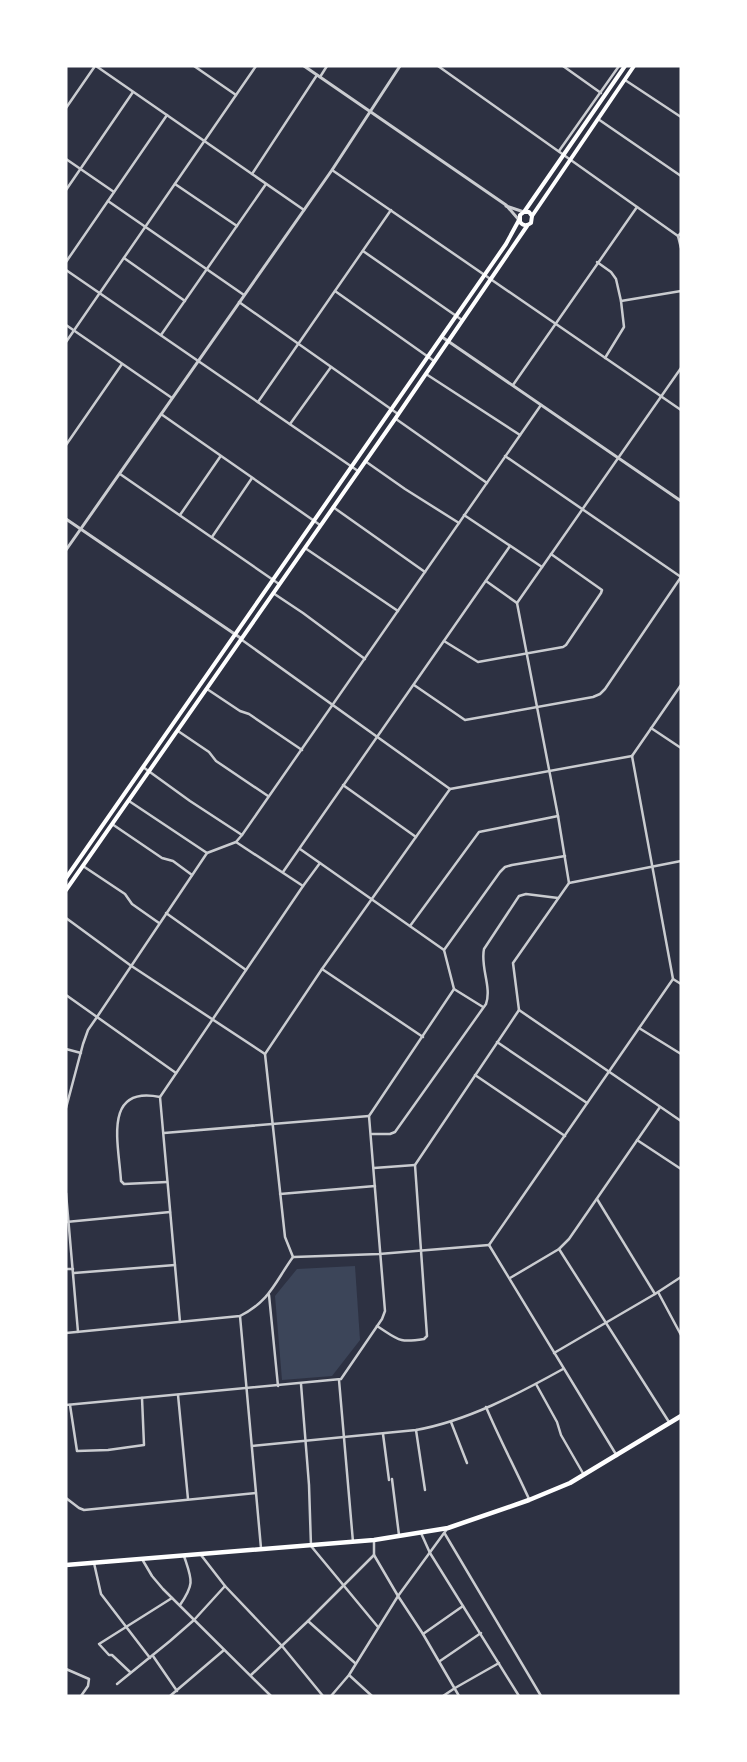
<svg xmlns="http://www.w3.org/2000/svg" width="747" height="1762" font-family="'PT Serif',serif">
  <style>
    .green { fill: #3c4559 }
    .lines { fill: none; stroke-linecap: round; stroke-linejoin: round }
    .minor { stroke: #caccd0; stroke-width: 2.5 }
    .tertiary { stroke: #caccd0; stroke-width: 3 }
    .primary { stroke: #fff; stroke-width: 4 }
    .trunk { stroke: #fff; stroke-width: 4.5 }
  </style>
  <rect width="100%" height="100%" fill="#2d3142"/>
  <polygon class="green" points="355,1266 360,1340 332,1376 282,1380 275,1296 297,1269"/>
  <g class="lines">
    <g class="minor">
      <polyline points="96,66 304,210"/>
      <polyline points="194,66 236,95"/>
      <polyline points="438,66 678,236"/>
      <polyline points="563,66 601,93"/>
      <polyline points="320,77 327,66"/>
      <polyline points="625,80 681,117"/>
      <polyline points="66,108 95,66"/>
      <polyline points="598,119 681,176"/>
      <polyline points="559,151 619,66"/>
      <polyline points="66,159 114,192"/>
      <polyline points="332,170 681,410"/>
      <polyline points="252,174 317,75"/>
      <polyline points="175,184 237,226"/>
      <polyline points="66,190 133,92"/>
      <polyline points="108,201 244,295"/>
      <polyline points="681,233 678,236 681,248"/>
      <polyline points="363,251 462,320"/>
      <polyline points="124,258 185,301"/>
      <polyline points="66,262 167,115"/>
      <polyline points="597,262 611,272 616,279 621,301 624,327 605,358"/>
      <polyline points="66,270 358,471"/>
      <polyline points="335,291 434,361"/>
      <polyline points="621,301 681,291"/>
      <polyline points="239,302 398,414"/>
      <polyline points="66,325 172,398"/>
      <polyline points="161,335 266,184"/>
      <polyline points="66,342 256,66"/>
      <polyline points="426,374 520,435"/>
      <polyline points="513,385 637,207"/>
      <polyline points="258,402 391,210"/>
      <polyline points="161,414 320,525"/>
      <polyline points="396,419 487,483"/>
      <polyline points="290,424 331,367"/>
      <polyline points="66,445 122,364"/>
      <polyline points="505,456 681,577"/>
      <polyline points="365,461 405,489 459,523"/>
      <polyline points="120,474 279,584"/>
      <polyline points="333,507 425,572"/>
      <polyline points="180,515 220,457"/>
      <polyline points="464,515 542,567"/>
      <polyline points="212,537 252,478"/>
      <polyline points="305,548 398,611"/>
      <polyline points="486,581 517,603"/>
      <polyline points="273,593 303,613 365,659"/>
      <polyline points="242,640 450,789"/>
      <polyline points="444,641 478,662 563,647 566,645 601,593 602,590 551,554"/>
      <polyline points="414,685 465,720 593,697 600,694 605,689 681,577"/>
      <polyline points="207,689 240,711 249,714 302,750"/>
      <polyline points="651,728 681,748"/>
      <polyline points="178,731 209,752 216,761 268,796"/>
      <polyline points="632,756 681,685"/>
      <polyline points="143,767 190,801 242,835"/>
      <polyline points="343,785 416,837"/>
      <polyline points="129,801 207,853"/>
      <polyline points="112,824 162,858 173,861 192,875"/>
      <polyline points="236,842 303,886"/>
      <polyline points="300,849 444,950"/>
      <polyline points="83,866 125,894 132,904 159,923"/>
      <polyline points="283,872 510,546"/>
      <polyline points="569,883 681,861"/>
      <polyline points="166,913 246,970"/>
      <polyline points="66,918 130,965 265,1054"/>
      <polyline points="410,926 479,832 558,816"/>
      <polyline points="322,969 423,1037"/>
      <polyline points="673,979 681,984"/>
      <polyline points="454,989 483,1007"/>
      <polyline points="66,995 176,1073"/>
      <polyline points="519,1010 681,1121"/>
      <polyline points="639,1028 681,1054"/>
      <polyline points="497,1042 587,1103"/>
      <polyline points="66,1049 81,1053"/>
      <polyline points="475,1075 565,1136"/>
      <path d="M160,1097C102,1085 119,1145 121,1181L124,1184L167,1182"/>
      <polyline points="66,1108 83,1044 88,1030 97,1017 207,853 236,842 242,835 541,405"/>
      <polyline points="164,1133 369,1116"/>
      <path d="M372,1134H390L395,1132L486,1004C492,987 480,967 484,949L519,896L526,894L558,898"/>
      <polyline points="637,1140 681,1169"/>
      <polyline points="374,1168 415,1165"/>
      <polyline points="66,1193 78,1332"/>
      <polyline points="280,1194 375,1186"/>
      <polyline points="597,1199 655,1294"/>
      <polyline points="66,1222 170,1212"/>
      <polyline points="489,1245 673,979 632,756"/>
      <polyline points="489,1245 617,1456"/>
      <polyline points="559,1249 669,1422"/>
      <polyline points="293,1257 285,1237 265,1054 322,969 450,789 632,756"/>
      <polyline points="294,1257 379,1254 489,1245"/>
      <polyline points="66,1269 73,1269"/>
      <polyline points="74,1273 175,1265"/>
      <polyline points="510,1278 559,1249 569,1239 660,1107"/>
      <polyline points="658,1292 681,1335"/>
      <polyline points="269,1295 278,1386"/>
      <polyline points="240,1316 261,1548"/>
      <polyline points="180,1322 160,1097 303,886 320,863"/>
      <path d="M377,1326C399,1340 398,1343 424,1339L427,1336L415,1165L519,1010L513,963L569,883L558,816L517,603L681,368"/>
      <path d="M66,1333L240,1316C270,1301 275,1282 293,1257"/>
      <polyline points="554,1353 655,1294 681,1277"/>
      <polyline points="339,1380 353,1542"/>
      <polyline points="301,1384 309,1485 311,1546 378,1627"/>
      <polyline points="536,1384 557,1422 561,1435 584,1475"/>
      <polyline points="178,1395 188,1499"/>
      <polyline points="66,1405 341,1379 382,1319 385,1311 369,1116 454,989 444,950 500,872 505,867 512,865 565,856"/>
      <polyline points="70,1405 77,1451 108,1450 144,1445 142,1398"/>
      <path d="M486,1407C499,1438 515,1468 529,1499"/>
      <polyline points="451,1422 467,1463"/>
      <polyline points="416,1430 425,1490"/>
      <polyline points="383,1434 389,1480"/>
      <path d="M252,1446L416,1430C467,1421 518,1394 563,1369"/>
      <polyline points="392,1479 399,1535"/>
      <polyline points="66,1498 79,1508 84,1510 256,1493"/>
      <polyline points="421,1533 430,1553 519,1696"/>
      <polyline points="445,1534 541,1696"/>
      <polyline points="374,1541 374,1555 398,1596 423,1634 459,1696"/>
      <polyline points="201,1555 225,1586 282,1646 323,1696"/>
      <polyline points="142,1559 152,1576 163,1589 271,1696"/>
      <polyline points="94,1563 101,1594 150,1658"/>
      <path d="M180,1605C195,1583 192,1580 184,1556"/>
      <polyline points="308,1621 355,1663"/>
      <polyline points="423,1634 463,1606"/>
      <polyline points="153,1656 177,1691"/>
      <polyline points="440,1661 481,1633"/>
      <polyline points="66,1669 89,1679 88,1686 81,1696"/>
      <polyline points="130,1672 112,1655 109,1655 99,1644 172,1598"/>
      <polyline points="251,1675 308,1621 374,1555"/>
      <polyline points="349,1675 372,1696"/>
      <polyline points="117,1684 170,1641 194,1620 225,1586"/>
      <polyline points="170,1696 224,1650"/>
      <polyline points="331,1696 349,1675 398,1596 447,1529"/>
      <polyline points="443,1696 455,1688 499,1663"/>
    </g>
    <g class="tertiary">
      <polyline points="304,66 506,205 519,220"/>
      <polyline points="506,206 524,212"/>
      <polyline points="442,337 681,501"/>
      <polyline points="66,519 242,639"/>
      <polyline points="66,550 332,170 400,66"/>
    </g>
    <g class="primary">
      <path d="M524,212H529L532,216L531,223C527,226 523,226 520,222V215L524,212L625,66"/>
      <polyline points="532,216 634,66"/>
      <polyline points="66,878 506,244 519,220"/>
      <polyline points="66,890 395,419 527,226"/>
    </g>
    <polyline class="trunk" points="66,1565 374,1540 448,1528 529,1500 570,1483 681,1416"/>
  </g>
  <rect width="747" height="1762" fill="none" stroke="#ffffff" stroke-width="135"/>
</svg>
